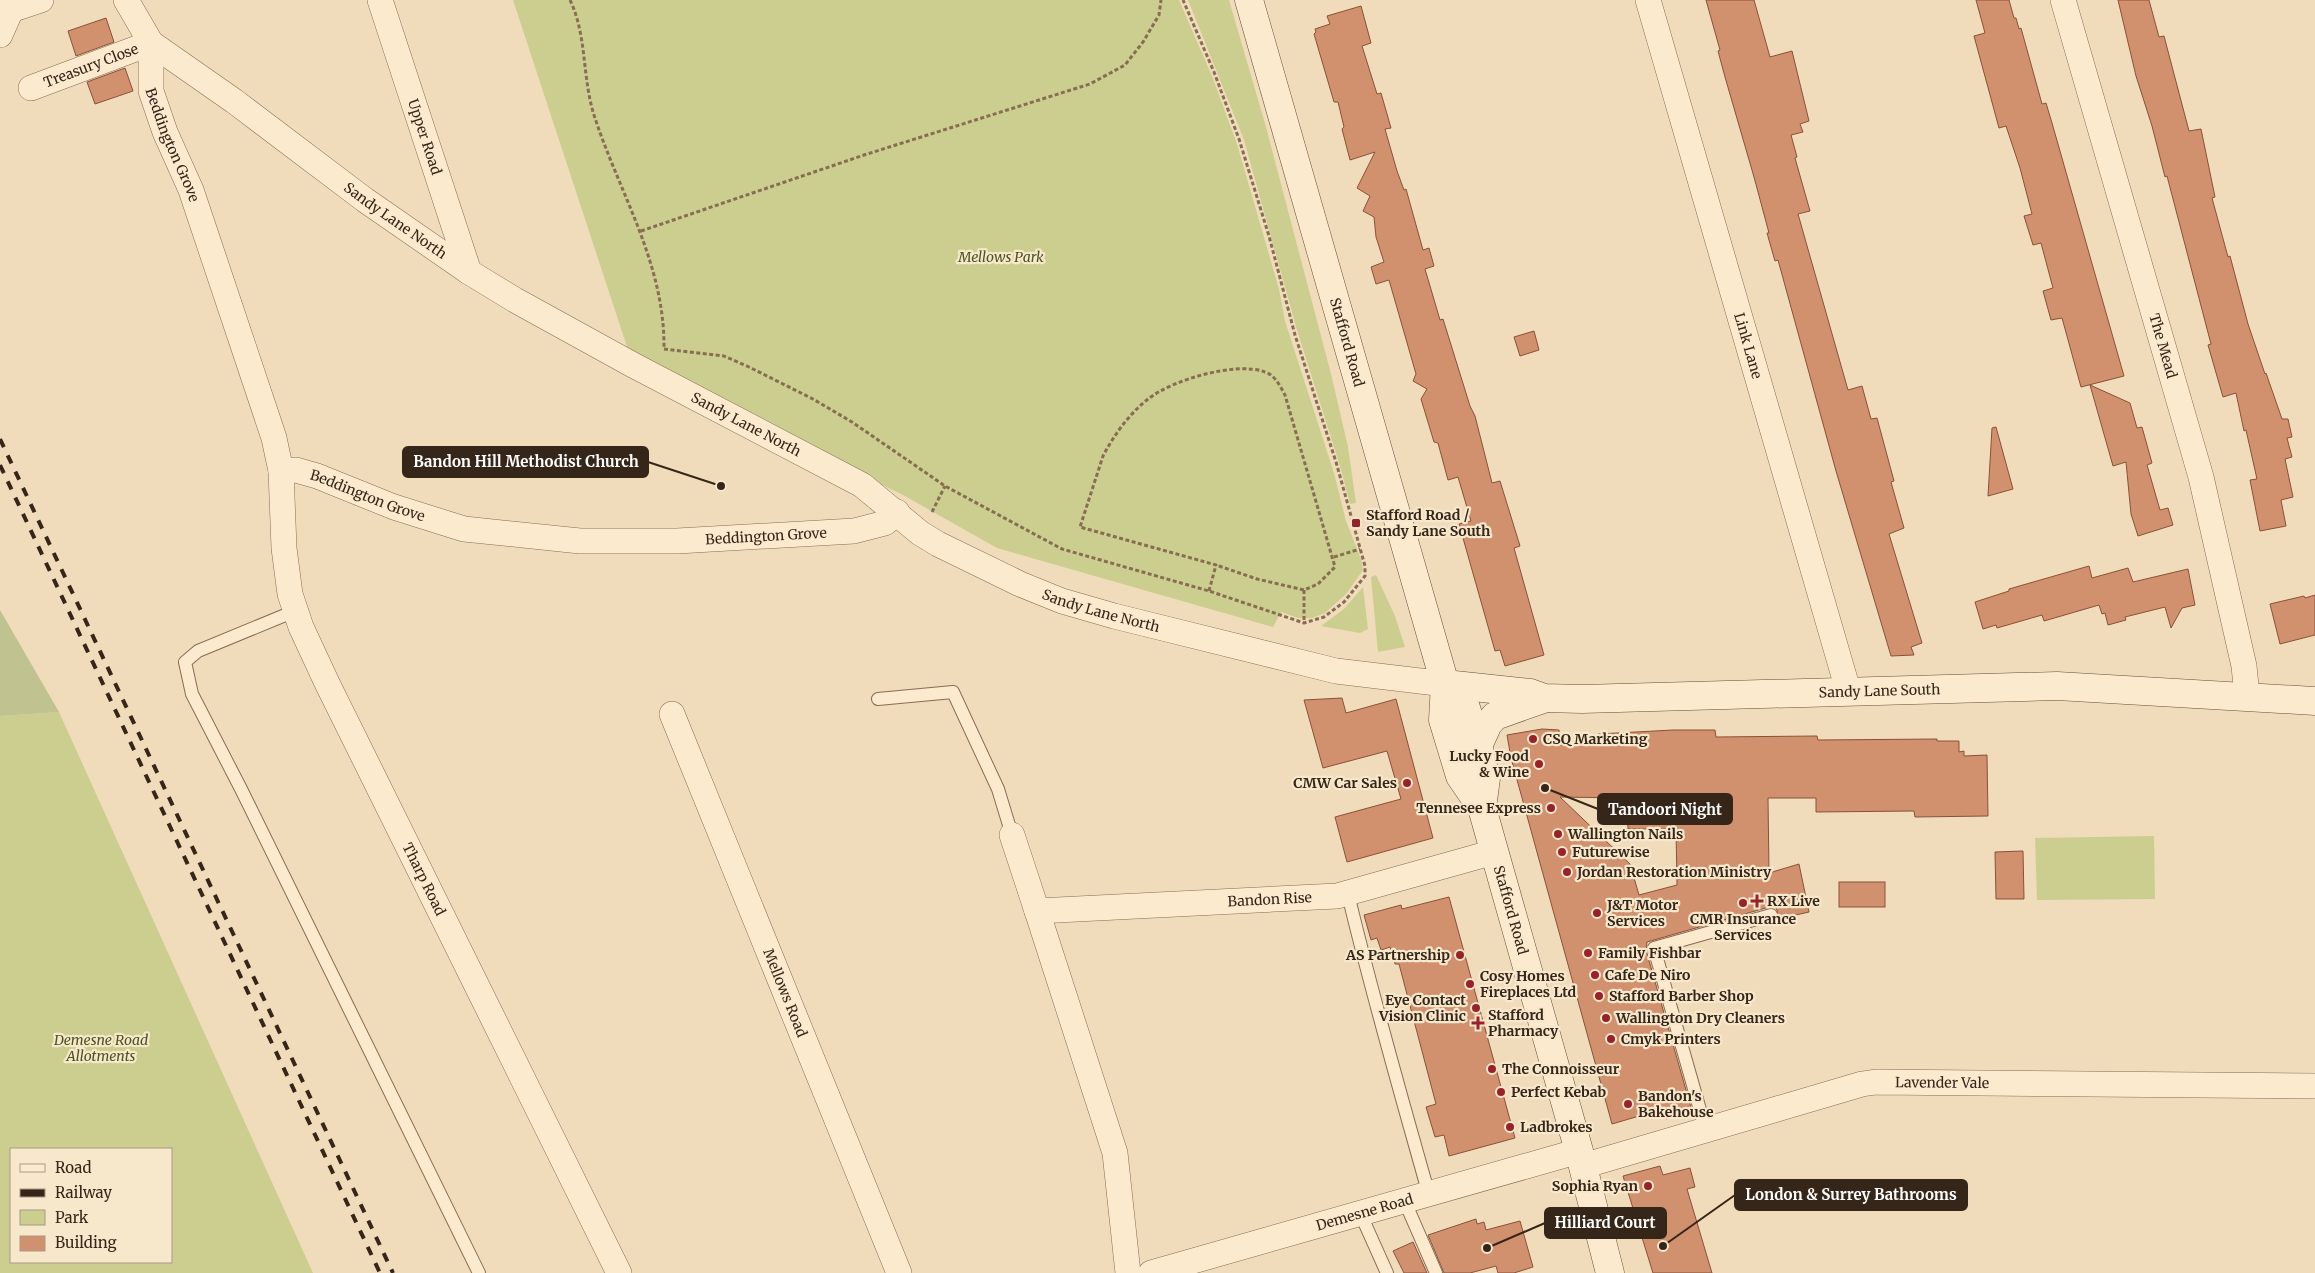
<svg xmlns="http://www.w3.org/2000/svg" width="2315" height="1273" font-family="Merriweather,serif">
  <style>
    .green { fill: #cbce8f; fill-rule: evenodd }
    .cemetery { fill: #c0c28f }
    .building { fill: #d1906e; stroke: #895238; fill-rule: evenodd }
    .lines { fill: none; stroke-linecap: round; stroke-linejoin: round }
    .lane-casing { stroke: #886c54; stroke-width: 14 }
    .street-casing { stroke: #886c54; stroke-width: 26 }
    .secondary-casing { stroke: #694d38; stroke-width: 29 }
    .path { stroke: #886c54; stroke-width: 3; stroke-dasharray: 4 2.5; stroke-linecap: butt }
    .lane { stroke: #fbeace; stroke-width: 12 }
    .street { stroke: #fbeace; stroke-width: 25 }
    .secondary { stroke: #fbeace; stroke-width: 28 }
    .rail { stroke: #36261a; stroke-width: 4; stroke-dasharray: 9 9; stroke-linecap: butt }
    .poi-dot { fill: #9a212a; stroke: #f7e7cb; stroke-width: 2 }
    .labels { text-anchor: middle; stroke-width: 4.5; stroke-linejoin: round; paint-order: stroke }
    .street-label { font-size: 14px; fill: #36261a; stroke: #f7e7cb }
    .park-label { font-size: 14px; font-style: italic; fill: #4a541f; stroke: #f7e7cb }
    .poi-label { font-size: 14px; font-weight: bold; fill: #36261a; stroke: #f7e7cb; text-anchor: start }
    .leader { fill: none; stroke: #36261a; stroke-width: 2 }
    .callout-dot { fill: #36261a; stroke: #f7e7cb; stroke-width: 2 }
    .callout { fill: #36261a; stroke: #36261a; stroke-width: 2 }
    .callout-label { font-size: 15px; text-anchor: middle; font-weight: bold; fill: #fff }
  </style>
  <rect width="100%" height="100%" fill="#f0dcbb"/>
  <g class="green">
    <polygon points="513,0 1179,0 1212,76 1237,144 1279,289 1285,321 1334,473 1346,521 1361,559 1363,570 1347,593 1325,613 1312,618 1298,618 1281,612 1273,627 997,548 903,495 633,365"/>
    <polygon points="1188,0 1229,0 1266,127 1331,374 1348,447 1356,503 1350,504 1340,466 1297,330 1244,140"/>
    <polygon points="1376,575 1395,616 1405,647 1378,652 1371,577"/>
    <polygon points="1363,587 1368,629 1360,633 1321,626 1344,609"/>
    <path d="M59,712L313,1273H0V716ZM11,1149H171V1262H11Z"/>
    <polygon points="2154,836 2155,899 2037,900 2035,838"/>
  </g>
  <polygon class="cemetery" points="0,610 59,712 0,716"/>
  <g class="building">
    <polygon points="1706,0 1754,0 1770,57 1792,51 1809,121 1800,124 1803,132 1791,135 1797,157 1795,158 1810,211 1798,214 1848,390 1862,386 1871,419 1877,418 1894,481 1891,482 1904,528 1889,534 1922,643 1911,647 1914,655 1891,656 1836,471 1778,260 1775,261 1767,233 1769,233 1754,177 1725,77 1718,51 1720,50"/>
    <polygon points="1976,0 2009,0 2014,18 2016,18 2019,29 2021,28 2042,104 2046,103 2052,123 2124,376 2081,387 2062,318 2051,320 2043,291 2053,288 2041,243 2033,245 2024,216 2032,214 2020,168 2006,126 1999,128 1974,36 1985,33"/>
    <polygon points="2118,0 2149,0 2159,37 2164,36 2189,131 2201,129 2215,197 2212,198 2228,257 2230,256 2248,324 2265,374 2266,373 2282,419 2288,419 2292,437 2287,438 2292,457 2285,459 2293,497 2281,500 2286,526 2260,531 2250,480 2257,479 2246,430 2244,431 2236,393 2223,397 2208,345 2211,344 2167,176 2165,177 2152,126 2136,76"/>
    <polygon points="1361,6 1371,43 1362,46 1377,94 1381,93 1391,128 1385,129 1397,171 1404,190 1406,189 1423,250 1429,248 1434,266 1425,269 1440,320 1443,319 1470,406 1475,416 1492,483 1500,481 1520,546 1514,548 1544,655 1505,666 1500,650 1495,651 1459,524 1471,521 1458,477 1448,480 1438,443 1434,442 1421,399 1427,389 1413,381 1416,374 1389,280 1376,284 1371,267 1384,262 1376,237 1374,217 1363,211 1370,196 1357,188 1375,152 1350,160 1342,129 1344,127 1338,102 1334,102 1314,34 1316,32 1315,29 1330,24 1327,16"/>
    <polygon points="106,18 114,42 76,56 68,31"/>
    <polygon points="125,68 133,91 95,104 87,82"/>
    <polygon points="1534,331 1539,350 1520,356 1514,337"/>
    <polygon points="2090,385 2130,403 2137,428 2142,427 2152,463 2147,465 2160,510 2168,508 2173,525 2138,536 2131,514 2126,462 2113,466"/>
    <polygon points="1996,427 2013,489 1988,496 1992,428"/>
    <polygon points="2089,566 2092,578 2128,568 2133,582 2188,569 2195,605 2182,608 2171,628 2165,607 2125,617 2126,620 2108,625 2105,613 2102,614 2099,605 2044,621 2042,615 1997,628 1996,625 1983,629 1975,602 2009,591 2009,589"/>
    <polygon points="2315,595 2315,635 2280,644 2270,604 2304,596 2305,598"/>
    <polygon points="1342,698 1346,713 1396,699 1433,838 1347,862 1335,817 1401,799 1387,751 1323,768 1304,700"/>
    <path d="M1542,729L1559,730L1560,745L1599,743L1598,734L1673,730H1715L1716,737L1817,736L1818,740L1937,739V741H1959V752L1964,751V756L1987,755L1988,816L1915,817L1914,811L1816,812V798H1768L1769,873L1799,864L1809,912L1778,919L1777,910L1775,907H1769L1647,942L1646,950L1692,1111L1666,1119L1663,1109L1612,1124L1511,758L1507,735ZM1560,797L1623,798L1627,800L1628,829H1676L1677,885L1639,895L1630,864Z"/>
    <polygon points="2023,851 2024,899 1996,899 1995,852"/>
    <rect x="1839" y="882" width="46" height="25"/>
    <polygon points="1449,897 1515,1138 1449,1156 1444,1135 1435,1137 1426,1107 1436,1104 1399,964 1395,964 1390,947 1381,950 1377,938 1371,940 1364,915 1401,905 1402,909"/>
    <polygon points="1660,1166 1663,1175 1690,1168 1695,1187 1687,1189 1712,1273 1653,1273 1623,1176"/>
    <polygon points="1476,1219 1477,1224 1484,1222 1486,1230 1520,1221 1533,1267 1514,1273 1498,1273 1496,1266 1470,1273 1444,1273 1428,1235"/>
    <polygon points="1413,1242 1427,1273 1404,1273 1393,1251"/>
  </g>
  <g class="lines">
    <defs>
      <g id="lane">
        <polyline points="295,611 198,651 185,662 192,694 241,789 479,1273"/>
        <polyline points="878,699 953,692 998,789 1012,835"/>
        <path d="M1348,894C1372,995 1401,1095 1429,1195"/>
        <polyline points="1706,1131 1654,948 1771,915"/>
        <polyline points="1405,1202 1436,1273"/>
        <polyline points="1361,1215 1387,1273"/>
      </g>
      <g id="street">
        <polyline points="8,0 11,10 41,0"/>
        <path id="s1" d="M126,0L151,43L234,101L365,200L469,272L515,300L633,365L862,485L920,533L938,544L1020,584L1062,601L1114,616L1336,671L1445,684"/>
        <path id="s2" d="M380,0L469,272"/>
        <path id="s3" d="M1648,0L1848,690"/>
        <path id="s4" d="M2063,0L2201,477L2244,666L2247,696"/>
        <polyline points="0,35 11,10"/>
        <path id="s5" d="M151,43V91L165,132L191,190L274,438L281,471L284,548L290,594L301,627L327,683L619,1273"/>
        <path id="s6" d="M31,88L151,43"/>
        <path id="s7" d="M281,471L296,470L317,476L394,507L464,529L580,541H677L854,531L885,523L897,512"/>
        <path id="s8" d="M672,714L899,1273"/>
        <polyline points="1012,835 1037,911"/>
        <path id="s9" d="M1583,1166L1862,1084L1876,1082L2315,1086"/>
        <path id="s10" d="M1128,1273L1115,1153L1037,911L1337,896L1494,852"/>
        <path id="s11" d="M1151,1273L1579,1151"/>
      </g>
      <g id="secondary">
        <path id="s12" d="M1249,0L1445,684L1443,720L1460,776L1482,808L1579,1151L1610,1273"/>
        <path id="s13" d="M1445,684L1530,693L1544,698L1582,699L2057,686L2315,701"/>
        <polyline points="1445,684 1465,705 1478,746 1486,778 1482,808"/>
        <polyline points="1478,746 1488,724 1495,716 1543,699"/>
      </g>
    </defs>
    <use href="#lane" class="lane-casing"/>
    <use href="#street" class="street-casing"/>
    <use href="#secondary" class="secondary-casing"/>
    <g class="path">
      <path d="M570,0C587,35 582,77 594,115C619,193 665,263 664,349"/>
      <polyline points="641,231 864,155 1090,84 1125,65 1143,42 1159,15 1161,0"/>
      <polyline points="664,349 724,356 749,367 813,399 852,422 945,486 1062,549 1209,591 1304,623 1324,617 1344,602 1365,576 1365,566 1336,462 1295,335 1269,236 1239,139 1214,72 1183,0"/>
      <polyline points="932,512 945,486"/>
      <polyline points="1334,557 1360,549"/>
      <polyline points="1304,590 1304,623"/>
      <path d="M1209,591L1216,565L1080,527L1103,456C1114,435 1129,414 1148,399C1172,380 1236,361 1265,372C1275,375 1280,386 1285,395L1335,567L1318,584L1304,590L1257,579L1216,565"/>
    </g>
    <use href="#lane" class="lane"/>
    <use href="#street" class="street"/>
    <use href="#secondary" class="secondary"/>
    <g class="rail">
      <polyline points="0,439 393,1273"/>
      <polyline points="0,465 380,1273"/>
    </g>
  </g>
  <g class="poi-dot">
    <rect x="1351" y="518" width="10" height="10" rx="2.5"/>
    <circle cx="1533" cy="739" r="5"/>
    <circle cx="1539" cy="764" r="5"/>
    <circle cx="1407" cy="783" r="5"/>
    <circle cx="1551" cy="808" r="5"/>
    <circle cx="1558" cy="834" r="5"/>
    <circle cx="1562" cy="852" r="5"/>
    <circle cx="1567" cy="872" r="5"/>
    <path d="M1754.5 893.5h5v5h5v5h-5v5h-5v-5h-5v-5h5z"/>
    <circle cx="1743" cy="903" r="5"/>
    <circle cx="1597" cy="913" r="5"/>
    <circle cx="1588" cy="953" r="5"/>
    <circle cx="1460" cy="955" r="5"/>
    <circle cx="1595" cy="975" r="5"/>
    <circle cx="1470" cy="984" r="5"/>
    <circle cx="1599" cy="996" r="5"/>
    <circle cx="1476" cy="1008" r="5"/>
    <circle cx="1606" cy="1018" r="5"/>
    <path d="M1475.5 1015.5h5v5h5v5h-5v5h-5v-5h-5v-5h5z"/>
    <circle cx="1611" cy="1039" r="5"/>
    <circle cx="1492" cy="1069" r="5"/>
    <circle cx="1501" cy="1092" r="5"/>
    <circle cx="1628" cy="1104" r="5"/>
    <circle cx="1510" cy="1127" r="5"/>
    <circle cx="1648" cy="1186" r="5"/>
  </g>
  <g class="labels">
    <g class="street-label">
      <text dy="5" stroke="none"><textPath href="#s6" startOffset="64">Treasury Close</textPath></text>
      <text dy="5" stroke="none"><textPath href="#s2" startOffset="144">Upper Road</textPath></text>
      <text dy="5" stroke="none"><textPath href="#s5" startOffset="106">Beddington Grove</textPath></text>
      <text dy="5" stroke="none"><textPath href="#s1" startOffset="352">Sandy Lane North</textPath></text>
      <text dy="5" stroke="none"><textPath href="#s12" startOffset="356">Stafford Road</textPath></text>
      <text dy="5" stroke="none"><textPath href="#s3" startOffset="360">Link Lane</textPath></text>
      <text dy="5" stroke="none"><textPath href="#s4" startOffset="360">The Mead</textPath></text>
      <text dy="5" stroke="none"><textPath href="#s1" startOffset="758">Sandy Lane North</textPath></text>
      <text dy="5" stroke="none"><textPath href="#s7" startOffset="91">Beddington Grove</textPath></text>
      <text dy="5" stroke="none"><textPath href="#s7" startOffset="496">Beddington Grove</textPath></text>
      <text dy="5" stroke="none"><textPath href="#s1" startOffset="1162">Sandy Lane North</textPath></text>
      <text dy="5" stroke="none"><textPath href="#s13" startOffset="436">Sandy Lane South</textPath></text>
      <text dy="5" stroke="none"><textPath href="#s5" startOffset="889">Tharp Road</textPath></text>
      <text dy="5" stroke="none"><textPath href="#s10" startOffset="608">Bandon Rise</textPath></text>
      <text dy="5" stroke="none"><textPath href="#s12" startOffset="951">Stafford Road</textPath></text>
      <text dy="5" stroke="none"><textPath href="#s8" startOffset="301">Mellows Road</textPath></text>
      <text dy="5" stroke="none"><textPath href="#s9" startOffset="371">Lavender Vale</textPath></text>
      <text dy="5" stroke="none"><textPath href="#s11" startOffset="222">Demesne Road</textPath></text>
    </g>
    <g class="park-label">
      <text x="1001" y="262">Mellows Park</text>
      <text x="101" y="1045">Demesne Road<tspan x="101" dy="16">Allotments</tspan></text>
    </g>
    <g class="poi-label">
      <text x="1366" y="520">Stafford Road /<tspan x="1366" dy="16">Sandy Lane South</tspan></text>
      <text x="1543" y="744">CSQ Marketing</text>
      <text x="1529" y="761" text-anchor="end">Lucky Food<tspan x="1529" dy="16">&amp; Wine</tspan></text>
      <text x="1397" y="788" text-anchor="end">CMW Car Sales</text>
      <text x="1541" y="813" text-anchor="end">Tennesee Express</text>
      <text x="1568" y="839">Wallington Nails</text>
      <text x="1572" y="857">Futurewise</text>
      <text x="1577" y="877">Jordan Restoration Ministry</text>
      <text x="1767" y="906">RX Live</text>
      <text x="1607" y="910">J&amp;T Motor<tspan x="1607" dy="16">Services</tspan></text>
      <text x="1743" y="924" text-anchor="middle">CMR Insurance<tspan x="1743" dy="16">Services</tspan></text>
      <text x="1598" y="958">Family Fishbar</text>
      <text x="1450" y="960" text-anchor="end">AS Partnership</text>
      <text x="1605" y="980">Cafe De Niro</text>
      <text x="1480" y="981">Cosy Homes<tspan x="1480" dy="16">Fireplaces Ltd</tspan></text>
      <text x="1609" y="1001">Stafford Barber Shop</text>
      <text x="1466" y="1005" text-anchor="end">Eye Contact<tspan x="1466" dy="16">Vision Clinic</tspan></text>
      <text x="1488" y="1020">Stafford<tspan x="1488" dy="16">Pharmacy</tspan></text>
      <text x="1616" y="1023">Wallington Dry Cleaners</text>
      <text x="1621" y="1044">Cmyk Printers</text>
      <text x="1502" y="1074">The Connoisseur</text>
      <text x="1511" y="1097">Perfect Kebab</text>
      <text x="1638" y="1101">Bandon's<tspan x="1638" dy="16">Bakehouse</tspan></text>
      <text x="1520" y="1132">Ladbrokes</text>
      <text x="1638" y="1191" text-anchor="end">Sophia Ryan</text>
    </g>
  </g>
  <path class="leader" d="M721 486L648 462M1545 788L1598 809M1663 1246L1735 1195M1487 1248L1545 1223"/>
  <g class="callout-dot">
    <circle cx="721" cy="486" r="5"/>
    <circle cx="1545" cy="788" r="5"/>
    <circle cx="1663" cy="1246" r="5"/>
    <circle cx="1487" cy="1248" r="5"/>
  </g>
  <g class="callout">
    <rect x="403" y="447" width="245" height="30" rx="5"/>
    <rect x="1598" y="794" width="134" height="30" rx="5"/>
    <rect x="1735" y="1180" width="232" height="30" rx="5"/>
    <rect x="1545" y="1208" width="121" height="30" rx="5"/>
  </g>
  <g class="callout-label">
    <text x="526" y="467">Bandon Hill Methodist Church</text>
    <text x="1665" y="815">Tandoori Night</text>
    <text x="1851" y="1200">London &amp; Surrey Bathrooms</text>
    <text x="1605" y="1228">Hilliard Court</text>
  </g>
  <rect x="10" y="1148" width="162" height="115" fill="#f7e7cb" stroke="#aa9a84"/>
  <rect x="20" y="1164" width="25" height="8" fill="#fbeace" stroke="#aa9a84"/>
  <text x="55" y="1173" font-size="15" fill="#36261a">Road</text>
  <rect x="20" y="1189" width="25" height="8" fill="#36261a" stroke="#aa9a84"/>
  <text x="55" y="1198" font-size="15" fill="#36261a">Railway</text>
  <rect x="20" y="1210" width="25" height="15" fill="#cbce8f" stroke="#aa9a84"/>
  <text x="55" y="1223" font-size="15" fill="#36261a">Park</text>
  <rect x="20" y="1236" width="25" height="15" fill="#d1906e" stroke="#aa9a84"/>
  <text x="55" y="1248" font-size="15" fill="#36261a">Building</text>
</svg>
